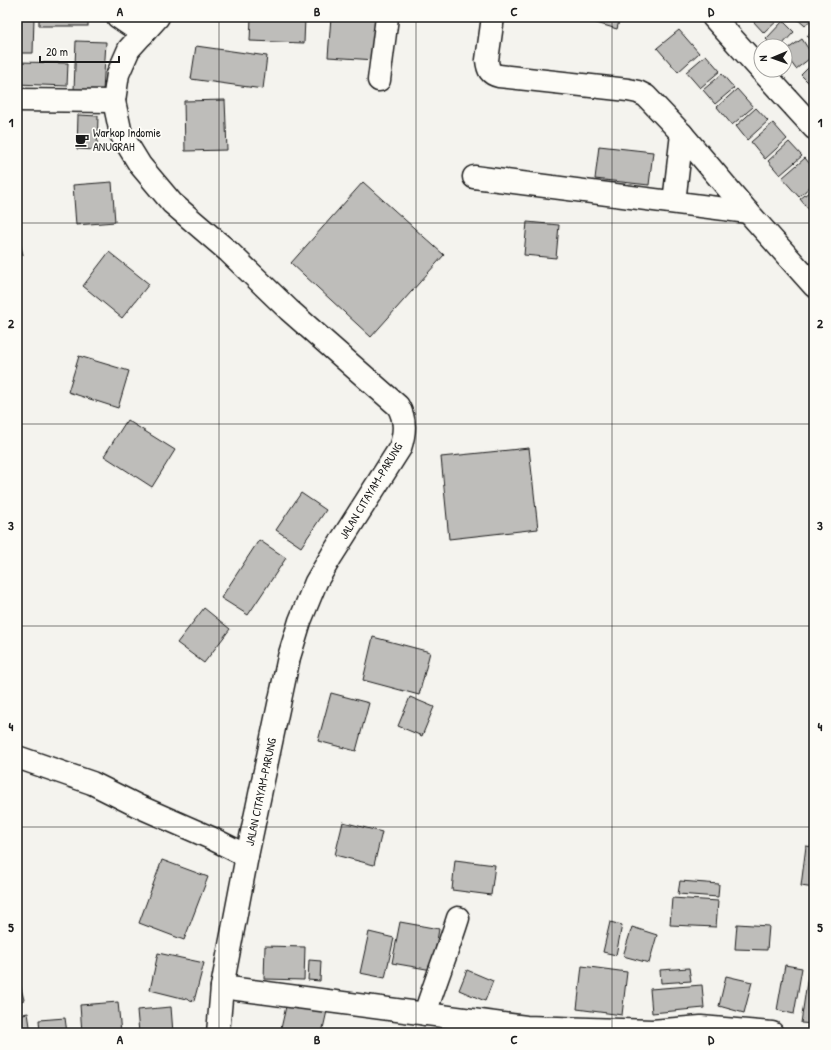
<svg xmlns="http://www.w3.org/2000/svg" width="831" height="1050" font-family="'Patrick Hand',sans-serif">
  <style>
    .building { fill: #bebdba; stroke: #1c1c1c }
    .lines { fill: none; stroke-linecap: round; stroke-linejoin: round }
    .minor-casing { stroke: #1c1c1c; stroke-width: 25 }
    .minor { stroke: #fdfcf7; stroke-width: 22 }
    .grid { fill: none; stroke: #1c1c1c; stroke-width: 1; stroke-opacity: 0.55 }
    .labels { text-anchor: middle; stroke-width: 3.5; stroke-linejoin: round; paint-order: stroke }
    .poi-label { font-size: 12px; fill: #1c1c1c; stroke: #fdfcf7; text-anchor: start }
    .street-label { font-size: 12px; fill: #1c1c1c; stroke: #fdfcf7 }
    .neatline { fill: none; stroke: #1c1c1c; stroke-width: 1.5 }
    .grid-label { font-size: 13px; text-anchor: middle; font-weight: bold; fill: #1c1c1c }
  </style>
  <rect width="100%" height="100%" fill="#f4f3ee"/>
  <filter id="ink" filterUnits="userSpaceOnUse"><feTurbulence type="fractalNoise" baseFrequency=".025" numOctaves="2"/><feDisplacementMap in="SourceGraphic" scale="8" xChannelSelector="R" yChannelSelector="G"/><feConvolveMatrix kernelMatrix="1 2 1 2 8 2 1 2 1" color-interpolation-filters="sRGB"/></filter>
  <g filter="url(#ink)">
    <g class="building">
      <polygon points="17,17 34,17 33,53 17,53"/>
      <rect x="39" y="17" width="49" height="9"/>
      <polygon points="251,17 305,17 304,43 250,41"/>
      <polygon points="331,17 380,17 376,60 328,57"/>
      <polygon points="576,17 620,17 617,29"/>
      <polygon points="756,17 777,17 779,19 764,33 752,20"/>
      <polygon points="795,17 813,17 805,26"/>
      <polygon points="783,21 794,32 781,46 773,46 766,39"/>
      <polygon points="814,28 814,42 807,36"/>
      <polygon points="679,30 699,53 678,72 657,48"/>
      <polygon points="802,39 813,56 796,69 785,54 785,51"/>
      <polygon points="76,41 106,42 103,91 74,90"/>
      <polygon points="196,46 267,56 263,89 191,79"/>
      <polygon points="706,55 720,71 700,88 686,72"/>
      <polygon points="17,62 68,63 67,86 17,84"/>
      <polygon points="814,62 814,84 812,86 801,75"/>
      <polygon points="722,74 734,88 715,104 703,90"/>
      <polygon points="737,89 753,107 732,125 717,107"/>
      <polygon points="225,100 227,150 185,151 184,101"/>
      <polygon points="756,108 768,121 747,140 736,126"/>
      <polygon points="78,115 98,116 97,150 77,149"/>
      <polygon points="773,123 787,139 765,159 751,142"/>
      <polygon points="789,142 802,156 780,175 768,161"/>
      <polygon points="599,146 653,152 649,185 595,179"/>
      <polygon points="805,158 814,169 814,183 799,197 782,178"/>
      <polygon points="112,182 115,222 76,225 73,185"/>
      <polygon points="363,182 444,255 371,337 291,263"/>
      <polygon points="814,188 814,216 800,199"/>
      <polygon points="527,222 559,225 556,258 524,255"/>
      <polygon points="17,230 23,255 17,257"/>
      <polygon points="109,252 149,284 122,318 83,286"/>
      <polygon points="79,356 129,371 118,408 68,392"/>
      <polygon points="127,420 175,450 152,487 104,456"/>
      <polygon points="529,448 538,529 449,539 441,457"/>
      <polygon points="301,493 326,510 301,547 276,530"/>
      <polygon points="259,540 286,558 248,615 221,598"/>
      <polygon points="204,608 230,629 204,663 177,643"/>
      <polygon points="373,637 430,652 419,695 363,680"/>
      <polygon points="331,693 369,703 356,751 318,741"/>
      <polygon points="410,697 434,707 422,736 398,726"/>
      <polygon points="343,822 382,832 374,865 335,855"/>
      <polygon points="806,846 814,847 814,888 801,886"/>
      <polygon points="162,860 208,877 184,940 139,923"/>
      <polygon points="455,860 495,865 491,895 452,890"/>
      <polygon points="680,881 719,884 718,897 678,894"/>
      <polygon points="672,898 718,901 716,927 670,925"/>
      <polygon points="400,922 439,929 432,970 392,963"/>
      <polygon points="610,922 622,925 616,955 603,952"/>
      <polygon points="737,924 769,926 767,950 735,949"/>
      <polygon points="632,927 657,935 649,963 623,956"/>
      <polygon points="369,932 394,938 385,978 360,973"/>
      <polygon points="265,946 305,947 304,980 264,979"/>
      <polygon points="158,953 204,963 194,1001 150,990"/>
      <polygon points="309,960 321,961 320,981 308,980"/>
      <polygon points="785,965 802,968 794,1014 777,1010"/>
      <polygon points="582,966 627,972 622,1015 577,1009"/>
      <polygon points="689,968 691,981 661,983 660,970"/>
      <polygon points="809,968 814,969 814,1024 801,1023"/>
      <polygon points="467,970 493,981 485,1001 459,990"/>
      <polygon points="17,972 24,1000 17,1002"/>
      <polygon points="726,976 752,982 744,1013 719,1006"/>
      <polygon points="702,985 704,1008 652,1013 650,989"/>
      <polygon points="118,1002 121,1033 82,1033 80,1005"/>
      <polygon points="287,1002 327,1011 322,1033 280,1033"/>
      <polygon points="171,1007 173,1033 139,1033 137,1010"/>
      <polygon points="28,1013 31,1033 17,1033 17,1015"/>
      <polygon points="65,1018 67,1033 40,1033 39,1020"/>
    </g>
    <g class="lines">
      <defs>
        <g id="minor">
          <polyline points="118,17 143,34"/>
          <path d="M158,17L129,49L118,74L114,101L121,134L140,165L172,203L229,252L289,310L398,406C406,420 405,433 400,448L332,555L316,582L300,621L289,657L247,856L222,987L218,1033"/>
          <path d="M493,17L487,60C488,70 490,74 499,76L628,90L638,92L646,96L682,134L748,212L814,286"/>
          <polyline points="713,17 761,70"/>
          <polyline points="761,70 814,128"/>
          <polyline points="379,80 387,17"/>
          <polyline points="17,100 114,101"/>
          <polyline points="474,177 748,212"/>
          <polyline points="674,202 682,134"/>
          <polyline points="17,757 92,783 138,806 211,838 247,856"/>
          <polyline points="222,987 526,1027 652,1031 701,1027 772,1033"/>
          <path d="M425,1014C435,982 448,950 458,918"/>
        </g>
      </defs>
      <use href="#minor" class="minor-casing"/>
      <use href="#minor" class="minor"/>
    </g>
  </g>
  <path class="grid" d="M219,17V1033M416,17V1033M612,17V1033M17,223H814M17,424H814M17,626H814M17,827H814"/>
  <defs>
    <symbol id="cafe-bare" viewBox="-9 -9 18 18"><path d="M-5.5-4.5H6V0H3Q3 3.5 0 3.5H-2.5Q-5.5 3.5-5.5 0ZM3-3.2v2h1.7v-2ZM-6 4.5H4V6H-6Z" fill="#1c1c1c" stroke="#fdfcf7" stroke-width="2.5" paint-order="stroke"/></symbol>
  </defs>
  <g fill-rule="evenodd">
    <use href="#cafe-bare" x="72" y="130" width="20" height="20"/>
  </g>
  <g class="labels">
    <g class="poi-label">
      <text x="93" y="137">Warkop Indomie<tspan x="93" dy="14">ANUGRAH</tspan></text>
    </g>
    <g class="street-label">
      <text transform="translate(371 491) rotate(-59)" y="4">JALAN CITAYAM-PARUNG</text>
      <text transform="translate(261 792) rotate(-78)" y="4">JALAN CITAYAM-PARUNG</text>
    </g>
  </g>
  <rect width="831" height="1050" fill="none" stroke="#fdfcf7" stroke-width="44"/>
  <g transform="translate(773 58) rotate(268)"><circle r="19" fill="#fdfcf7" stroke="#a3a29f"/>
  <path d="M0-3L7 15L0 10L-7 15Z" fill="#1c1c1c"/>
  <text y="-6" font-size="11" font-weight="bold" text-anchor="middle" fill="#1c1c1c">N</text>
  </g>
  <path d="M40 56v6h79v-6" fill="none" stroke="#1c1c1c" stroke-width="2"/>
  <text x="46" y="56" font-size="12" fill="#1c1c1c" stroke="#fdfcf7" stroke-width="3" paint-order="stroke">20 m</text>
  <rect x="22" y="22" width="787" height="1006" class="neatline"/>
  <g class="grid-label">
    <text x="120" y="16">A</text>
    <text x="317" y="16">B</text>
    <text x="514" y="16">C</text>
    <text x="711" y="16">D</text>
    <text x="11" y="127">1</text>
    <text x="820" y="127">1</text>
    <text x="11" y="328">2</text>
    <text x="820" y="328">2</text>
    <text x="11" y="530">3</text>
    <text x="820" y="530">3</text>
    <text x="11" y="731">4</text>
    <text x="820" y="731">4</text>
    <text x="11" y="932">5</text>
    <text x="820" y="932">5</text>
    <text x="120" y="1044">A</text>
    <text x="317" y="1044">B</text>
    <text x="514" y="1044">C</text>
    <text x="711" y="1044">D</text>
  </g>
</svg>
